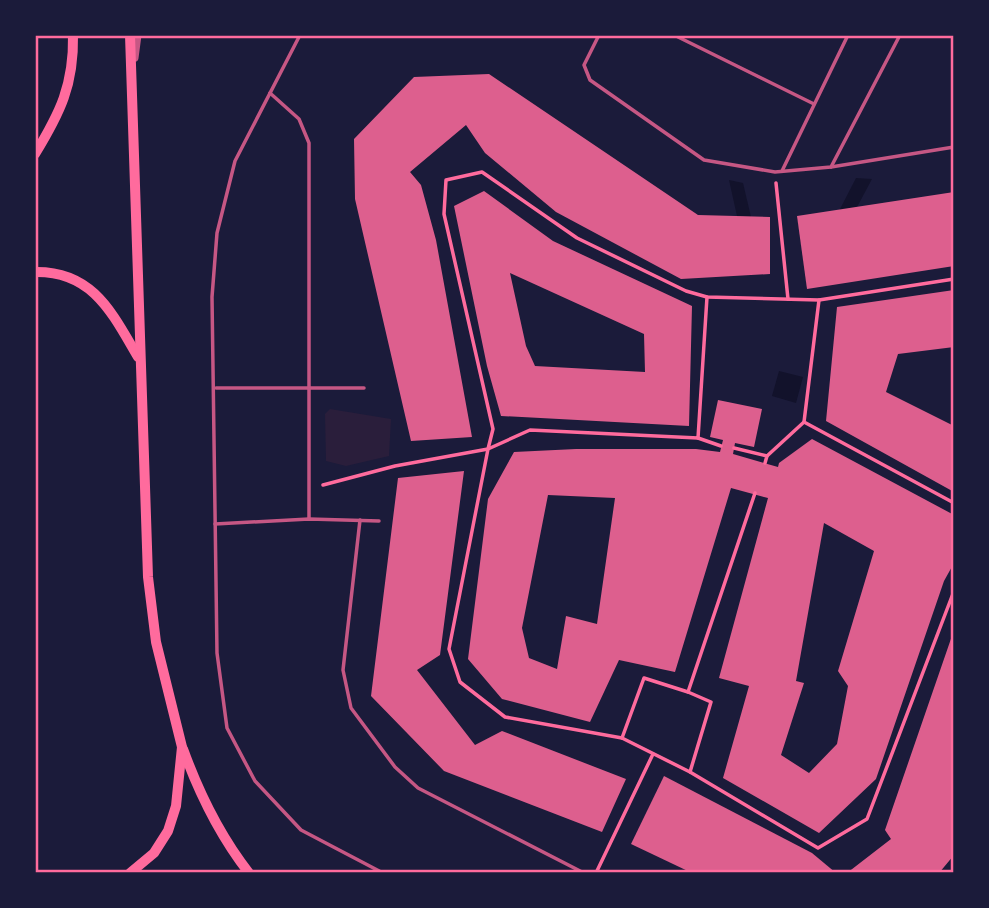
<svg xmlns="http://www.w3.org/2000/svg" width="989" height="908" font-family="'IBM Plex Sans',sans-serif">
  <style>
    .green { fill: #2a1e3b }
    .water { fill: #12122b }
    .building { fill: #dd5f8e; fill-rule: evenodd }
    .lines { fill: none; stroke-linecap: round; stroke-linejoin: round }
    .path { stroke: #ff6b9d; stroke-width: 3.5 }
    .service { stroke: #c65784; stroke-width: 3.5 }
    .minor { stroke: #c65784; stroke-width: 7 }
    .secondary { stroke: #ff6b9d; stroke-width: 10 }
    .neatline { fill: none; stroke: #ff6b9d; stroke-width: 2.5 }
  </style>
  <rect width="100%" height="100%" fill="#1b1b3a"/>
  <polygon class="green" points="330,409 391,419 389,456 346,466 326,461 325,414"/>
  <g class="water">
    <polygon points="856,178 872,179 856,209 839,211"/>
    <polygon points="729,180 743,183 751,217 737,216"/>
    <polygon points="779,371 803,377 796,403 772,396"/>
  </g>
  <g class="building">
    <polygon points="489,74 698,215 770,217 770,274 681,279 556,212 485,153 466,125 410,172 421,185 436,240 472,437 411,441 355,199 354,139 414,77"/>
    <path d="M484,191L553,241L692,306L689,426L501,416L487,366L454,206ZM510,273L644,334L645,372L535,366L526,346Z"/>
    <polygon points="954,192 954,266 807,289 797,216"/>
    <polygon points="954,290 954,347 898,354 886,392 954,426 954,492 826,421 837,307"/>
    <path d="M718,400L762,409L754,447L735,443L733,454L778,467L779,463L812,439L954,515V563L944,581L876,779L819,833L723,778L749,686L719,678L768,498L731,488L675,672L619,660L590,722L502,699L468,659L488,499L514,452L576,449H696L720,452L723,440L710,437ZM548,495L615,498L597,624L566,616L557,669L529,658L522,628ZM824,523L874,551L838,671L848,686L837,744L809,773L781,755L804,683L796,681Z"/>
    <polygon points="464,471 440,655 417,670 475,745 502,731 626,779 602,832 444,771 371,696 398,478"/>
    <polygon points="954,630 954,855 939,873 847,873 891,839 885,830"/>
    <polygon points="664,776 812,853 836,873 692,873 631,844"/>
  </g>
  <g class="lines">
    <g class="path">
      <polyline points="776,183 788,299"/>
      <polyline points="707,297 698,438 530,430 488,449 449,649 460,682 505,717 622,738 644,678 688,692 755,493"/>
      <polyline points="819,300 804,422 954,503"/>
      <polyline points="698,438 721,446"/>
      <polyline points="734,448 767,456 765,463"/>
      <polyline points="767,456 804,422"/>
      <polyline points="323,485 395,466 488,449 493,429 444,214 446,180 482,172 577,238 686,291 707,297 819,300 954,279"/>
      <polyline points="688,692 711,702 690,772 818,848 867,819 954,591"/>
      <polyline points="622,738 690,772"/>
      <polyline points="596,873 653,754"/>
    </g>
    <g class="service">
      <polyline points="300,35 235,161 217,233 212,297 217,653 227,728 255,781 301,830 383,873"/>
      <polyline points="599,35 584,65 590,80 704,160 775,172 831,167 954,147"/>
      <polyline points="674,35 814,104"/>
      <polyline points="270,93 299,119 309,143 309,519"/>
      <polyline points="831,167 900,35"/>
      <polyline points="782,171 848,35"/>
      <polyline points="216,388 364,388"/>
      <polyline points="360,520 343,670 351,708 395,767 418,788 584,873"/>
      <polyline points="215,524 309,519 379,521"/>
    </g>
    <polyline class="minor" points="135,58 138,35"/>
    <g class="secondary">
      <path d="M35,154C60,113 74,85 73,35"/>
      <path d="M35,272C93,271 112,313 138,357"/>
      <path d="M183,749C199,793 220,836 249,873"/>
      <polyline points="130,873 154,853 168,831 176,806 182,747 156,642 148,577 130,35"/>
    </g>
  </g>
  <rect width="989" height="908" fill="none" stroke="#1b1b3a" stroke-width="74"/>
  <rect x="37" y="37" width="915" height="834" class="neatline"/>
</svg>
